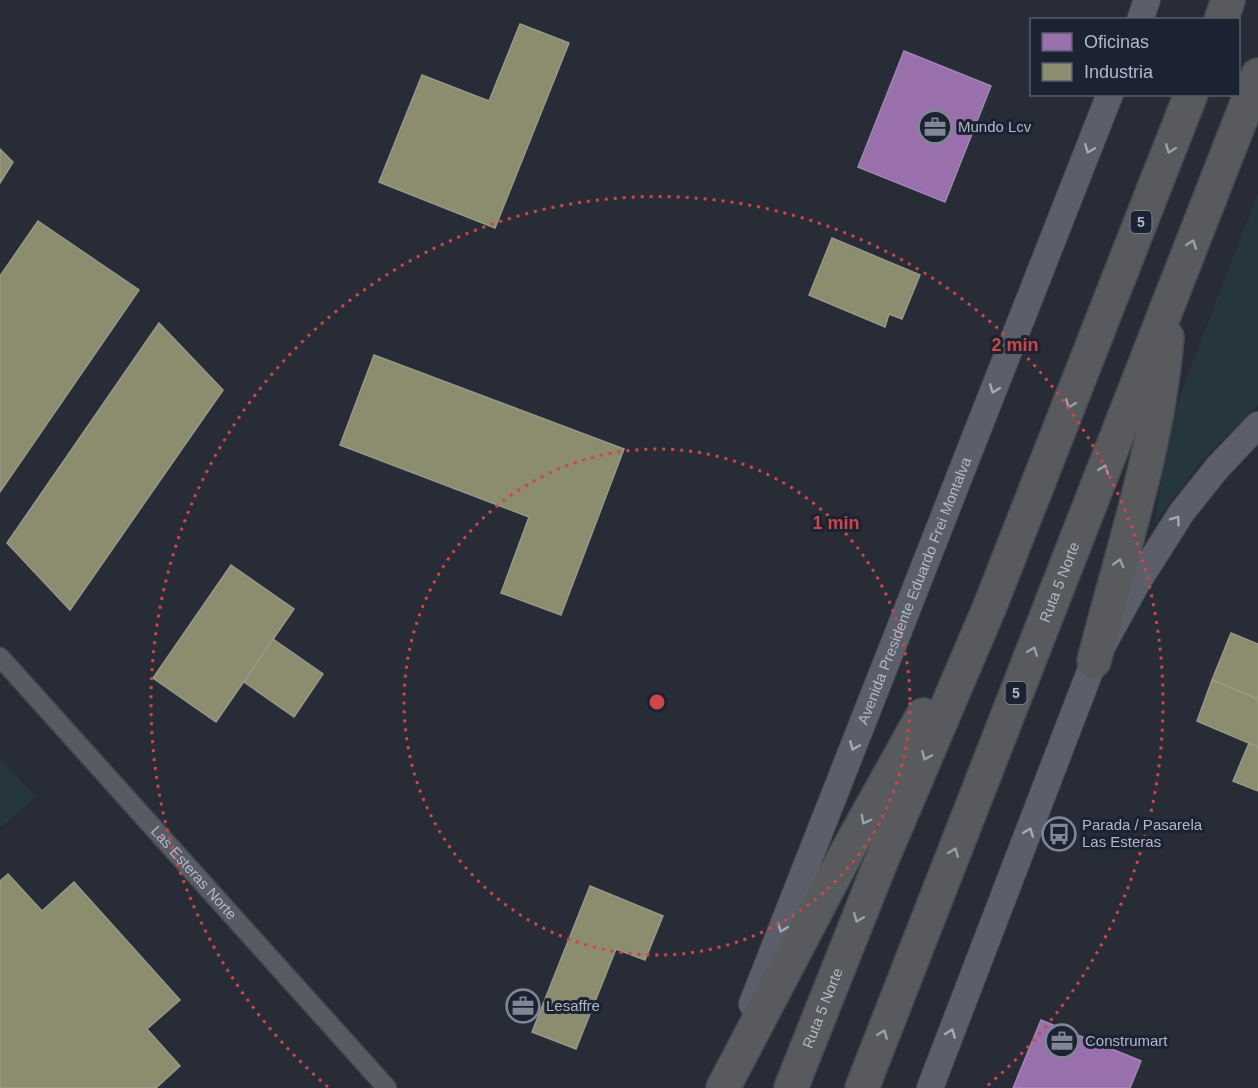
<svg xmlns="http://www.w3.org/2000/svg" width="1258" height="1088" font-family="Helvetica,sans-serif">
  <style>
    .green { fill: #25363c }
    .offices { fill: #9970ab; stroke: #a085b4; stroke-width: 1.5 }
    .industry { fill: #8c8c6e; stroke: #979989; stroke-width: 1.5 }
    .lines { fill: none; stroke-linecap: round; stroke-linejoin: round }
    .street-casing { stroke: #44474f; stroke-width: 21 }
    .secondary-casing { stroke: #44474f; stroke-width: 28 }
    .highway-casing { stroke: #454851; stroke-width: 36 }
    .street { stroke: #585b64; stroke-width: 18 }
    .secondary { stroke: #5c5f69; stroke-width: 26 }
    .highway { stroke: #585a5d; stroke-width: 33 }
    .oneway { stroke: #a4aaba }
    .oneway2 { stroke: #9ba0ad }
    .ring { fill: none; stroke: #cf4548; stroke-width: 3; stroke-dasharray: 3 6 }
    .labels { text-anchor: middle; stroke-width: 6; stroke-linejoin: round; paint-order: stroke }
    .shield { fill: #1b2231; stroke: #848a9b; stroke-width: 1.5 }
    .shield-label { font-size: 14px; font-weight: bold; fill: #b1b7c8 }
    .poi-label { font-size: 15px; fill: #b1b7c8; stroke: #1b2231; text-anchor: start }
    .street-label { font-size: 15px; fill: #b1b7c8; stroke: #1b2231 }
    .centre { fill: #cf4548; stroke: #1b2231; stroke-width: 3 }
    .ring-label { font-size: 18px; text-anchor: middle; font-weight: bold; fill: #cf4548; stroke: #1b2231; stroke-width: 6; stroke-linejoin: round; paint-order: stroke }
  </style>
  <rect width="100%" height="100%" fill="#282c36"/>
  <g class="green">
    <polygon points="1258,193 1258,405 1204,458 1155,522 1164,450 1180,395"/>
    <polygon points="0,759 35,797 0,828"/>
  </g>
  <g class="offices">
    <polygon points="904,51 991,86 945,202 858,167"/>
    <polygon points="1041,1020 1141,1061 1130,1088 1013,1088"/>
  </g>
  <g class="industry">
    <polygon points="520,24 569,43 495,228 379,182 422,75 489,101"/>
    <polygon points="0,149 13,162 0,183"/>
    <polygon points="38,221 139,290 0,492 0,276"/>
    <polygon points="832,238 920,275 902,319 889,314 885,327 809,295"/>
    <polygon points="159,323 223,390 70,610 7,543"/>
    <polygon points="374,355 624,449 561,615 501,593 529,517 340,445"/>
    <polygon points="231,565 294,609 216,722 153,678"/>
    <polygon points="1231,633 1258,644 1258,699 1212,680"/>
    <polygon points="273,639 323,674 294,717 244,682"/>
    <polygon points="1212,680 1258,699 1258,747 1197,721"/>
    <polygon points="1249,743 1258,747 1258,791 1233,781"/>
    <polygon points="8,874 42,911 74,882 180,1000 147,1029 180,1066 156,1088 0,1088 0,881"/>
    <polygon points="590,886 663,916 645,960 616,949 576,1049 532,1032"/>
  </g>
  <g class="lines">
    <defs>
      <g id="street">
        <path id="s1" d="M0,657L387,1088"/>
      </g>
      <g id="secondary">
        <polyline points="1140,20 1147,0"/>
        <path id="s2" d="M752,1004L1110,94"/>
        <polyline points="930,1088 1094,661 1137,583 1182,512 1218,467 1258,425"/>
      </g>
      <g id="highway">
        <polyline points="1221,20 1228,0"/>
        <path d="M1094,661C1121,554 1158,447 1167,337"/>
        <polyline points="723,1088 849,848 923,715"/>
        <path id="s3" d="M791,1088L880,864L990,606L1191,94"/>
        <path id="s4" d="M862,1088L1258,75"/>
      </g>
    </defs>
    <use href="#street" class="street-casing"/>
    <use href="#secondary" class="secondary-casing"/>
    <use href="#highway" class="highway-casing"/>
    <use href="#street" class="street"/>
    <use href="#secondary" class="secondary"/>
    <use href="#highway" class="highway"/>
  </g>
  <defs><path id="oneway-chevron" d="M-2-3.5L2.5 0L-2 3.5" fill="none" stroke-width="1.6" stroke-linecap="round" stroke-linejoin="round" transform="scale(1.5)"/></defs>
  <g class="oneway">
    <use href="#oneway-chevron" transform="translate(1089 149) rotate(112)"/>
    <use href="#oneway-chevron" transform="translate(994 389) rotate(111)"/>
    <use href="#oneway-chevron" transform="translate(1176 520) rotate(-55)"/>
    <use href="#oneway-chevron" transform="translate(854 746) rotate(112)"/>
    <use href="#oneway-chevron" transform="translate(1029 832) rotate(-69)"/>
    <use href="#oneway-chevron" transform="translate(782 928) rotate(111)"/>
    <use href="#oneway-chevron" transform="translate(951 1033) rotate(-69)"/>
  </g>
  <g class="oneway2">
    <use href="#oneway-chevron" transform="translate(1170 149) rotate(111)"/>
    <use href="#oneway-chevron" transform="translate(1192 244) rotate(-69)"/>
    <use href="#oneway-chevron" transform="translate(1070 404) rotate(111)"/>
    <use href="#oneway-chevron" transform="translate(1104 469) rotate(-69)"/>
    <use href="#oneway-chevron" transform="translate(1119 563) rotate(-75)"/>
    <use href="#oneway-chevron" transform="translate(1033 651) rotate(-69)"/>
    <use href="#oneway-chevron" transform="translate(926 756) rotate(113)"/>
    <use href="#oneway-chevron" transform="translate(865 820) rotate(119)"/>
    <use href="#oneway-chevron" transform="translate(954 852) rotate(-69)"/>
    <use href="#oneway-chevron" transform="translate(858 918) rotate(112)"/>
    <use href="#oneway-chevron" transform="translate(883 1034) rotate(-69)"/>
  </g>
  <g class="ring">
    <circle cx="657" cy="702" r="253"/>
    <path d="M328 1087A506 506 0 1 1 986 1087"/>
  </g>
  <defs>
    <symbol id="office-ring" viewBox="-11 -11 22 22"><circle r="9.5" fill="#1b2231" stroke="#818695" stroke-width="1.5"/><path d="M-6-3h4V-5.5h4V-3h4V5H-6ZM-1-4.5V-3h2v-1.5ZM-6 0V1H6V0Z" fill="#818695"/></symbol>
    <symbol id="bus-ring" viewBox="-11 -11 22 22"><circle r="9.5" fill="#1b2231" stroke="#818695" stroke-width="1.5"/><path d="M-5-6H5V4H4V6H2V4H-2V6H-4V4H-5ZM-3.5-4V0h7V-4ZM-3.5 1.2v1.5H-2V1.2ZM2 1.2v1.5H3.5V1.2Z" fill="#818695"/></symbol>
  </defs>
  <g fill-rule="evenodd">
    <use href="#office-ring" x="916" y="108" width="38" height="38"/>
    <use href="#bus-ring" x="1040" y="815" width="38" height="38"/>
    <use href="#office-ring" x="504" y="987" width="38" height="38"/>
    <use href="#office-ring" x="1043" y="1022" width="38" height="38"/>
  </g>
  <g class="labels">
    <g class="shield">
      <rect x="1130.5" y="211" width="21" height="22" rx="4.5"/>
      <rect x="1005.5" y="682" width="21" height="22" rx="4.5"/>
    </g>
    <g class="shield-label">
      <text x="1141" y="227">5</text>
      <text x="1016" y="698">5</text>
    </g>
    <g class="poi-label">
      <text x="958" y="132">Mundo Lcv</text>
      <text x="1082" y="830">Parada / Pasarela<tspan x="1082" dy="17">Las Esteras</tspan></text>
      <text x="546" y="1011">Lesaffre</text>
      <text x="1085" y="1046">Construmart</text>
    </g>
    <g class="street-label">
      <text dy="5" stroke="none"><textPath href="#s4" startOffset="543">Ruta 5 Norte</textPath></text>
      <text dy="5" stroke="none"><textPath href="#s2" startOffset="444">Avenida Presidente Eduardo Frei Montalva</textPath></text>
      <text dy="5" stroke="none"><textPath href="#s1" startOffset="290">Las Esteras Norte</textPath></text>
      <text dy="5" stroke="none"><textPath href="#s3" startOffset="86">Ruta 5 Norte</textPath></text>
    </g>
  </g>
  <circle cx="657" cy="702" r="9" class="centre"/>
  <g class="ring-label">
    <text x="1015" y="351">2 min</text>
    <text x="836" y="529">1 min</text>
  </g>
  <rect x="1030" y="18" width="210" height="78" fill="#1b2231" stroke="#575e6d" stroke-width="1.5"/>
  <rect x="1042" y="33" width="30" height="18" fill="#9970ab" stroke="#575e6d" stroke-width="1.5"/>
  <text x="1084" y="48" font-size="18" fill="#b1b7c8">Oficinas</text>
  <rect x="1042" y="63" width="30" height="18" fill="#8c8c6e" stroke="#575e6d" stroke-width="1.5"/>
  <text x="1084" y="78" font-size="18" fill="#b1b7c8">Industria</text>
</svg>
